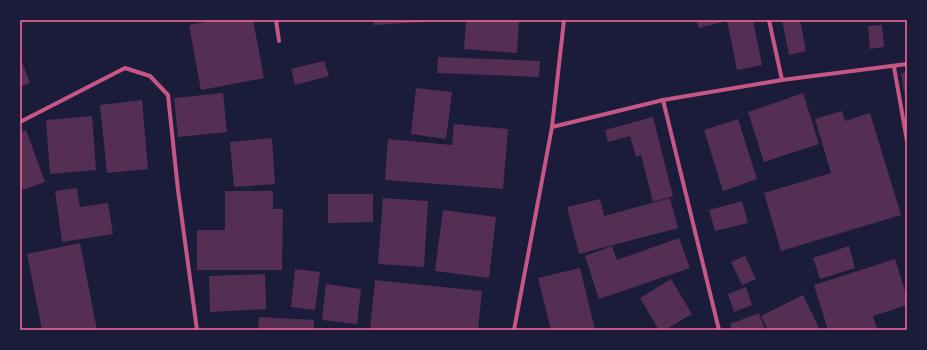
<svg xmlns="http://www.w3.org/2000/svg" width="927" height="350" font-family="'Public Sans',sans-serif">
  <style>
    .building { fill: #542f53 }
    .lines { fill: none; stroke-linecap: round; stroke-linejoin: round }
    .minor { stroke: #c65784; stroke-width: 4 }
    .neatline { fill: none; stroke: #ff6b9d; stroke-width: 1.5 }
  </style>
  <rect width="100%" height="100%" fill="#1b1b3a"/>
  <g class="building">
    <polygon points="215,20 253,20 264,78 201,90 189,25"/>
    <polygon points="373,20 424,20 424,22 374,25"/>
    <polygon points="466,20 519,20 517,53 464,49"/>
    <polygon points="696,20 722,20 723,22 699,28"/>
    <polygon points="727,20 753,20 762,65 737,70"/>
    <polygon points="782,20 800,20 806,51 789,55"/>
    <polygon points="882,25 884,47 870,49 868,26"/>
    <polygon points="20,57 30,83 20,87"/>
    <polygon points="438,57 540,61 539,77 437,73"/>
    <polygon points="324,61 329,76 295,85 291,69"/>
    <polygon points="907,72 907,103 906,103 901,73"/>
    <polygon points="416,88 452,92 446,139 411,134"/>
    <polygon points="223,93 227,132 178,137 174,98"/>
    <polygon points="803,93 819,144 764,162 748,112"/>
    <polygon points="142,100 148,169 107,173 100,105"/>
    <polygon points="842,111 845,121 870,113 901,215 781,251 764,193 831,173 815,119"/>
    <polygon points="92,116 96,170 50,174 46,120"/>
    <polygon points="653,117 673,196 653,202 641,155 636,157 630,136 608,142 605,130"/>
    <polygon points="738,119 757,179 723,191 704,130"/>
    <polygon points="454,124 508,129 503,189 385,180 388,139 452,145"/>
    <polygon points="26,130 45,182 23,190 20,182 20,133"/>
    <polygon points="272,138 275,184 234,187 230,142"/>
    <polygon points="77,188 80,207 108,203 113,234 62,242 55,191"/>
    <polygon points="225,191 273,191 273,209 283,209 282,270 197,270 197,230 225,230"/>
    <polygon points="328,194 373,194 373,222 328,223"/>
    <polygon points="383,198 428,201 424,267 378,264"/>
    <polygon points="670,198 678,228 579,254 567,207 600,199 604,216"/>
    <polygon points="742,201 748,223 715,231 709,210"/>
    <polygon points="443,210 496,217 489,278 435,271"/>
    <polygon points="679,238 690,268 599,299 585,256 612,246 617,260"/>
    <polygon points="80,243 97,330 42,330 27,254"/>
    <polygon points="849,246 855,268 820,279 813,258"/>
    <polygon points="745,256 756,279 742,285 731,262"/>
    <polygon points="895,259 907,297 907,305 873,316 877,329 874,330 828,330 814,285"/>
    <polygon points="580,268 595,330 551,330 538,278"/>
    <polygon points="295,269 320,272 315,310 291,307"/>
    <polygon points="265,274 266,309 210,312 209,276"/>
    <polygon points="671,279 692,314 665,330 659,330 640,298"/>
    <polygon points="375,280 482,291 478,330 370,330"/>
    <polygon points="326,284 361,289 357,324 322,320"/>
    <polygon points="746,287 752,305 734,312 728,294"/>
    <polygon points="803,295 820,330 768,330 761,316"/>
    <polygon points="759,313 765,330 732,330 730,324"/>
    <polygon points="259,317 314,320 314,330 258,330"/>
  </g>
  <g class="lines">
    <g class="minor">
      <polyline points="276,20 279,41"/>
      <polyline points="769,20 782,80"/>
      <polyline points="894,67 907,141"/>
      <polyline points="663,100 719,330"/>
      <polyline points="20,122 125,68 150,76 168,95 178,190 197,330"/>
      <polyline points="552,127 663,100 782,80 907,64"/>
      <polyline points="514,330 552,127 564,20"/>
    </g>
  </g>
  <rect width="927" height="350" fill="none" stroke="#1b1b3a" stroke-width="42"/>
  <rect x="21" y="21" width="885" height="308" class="neatline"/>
</svg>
